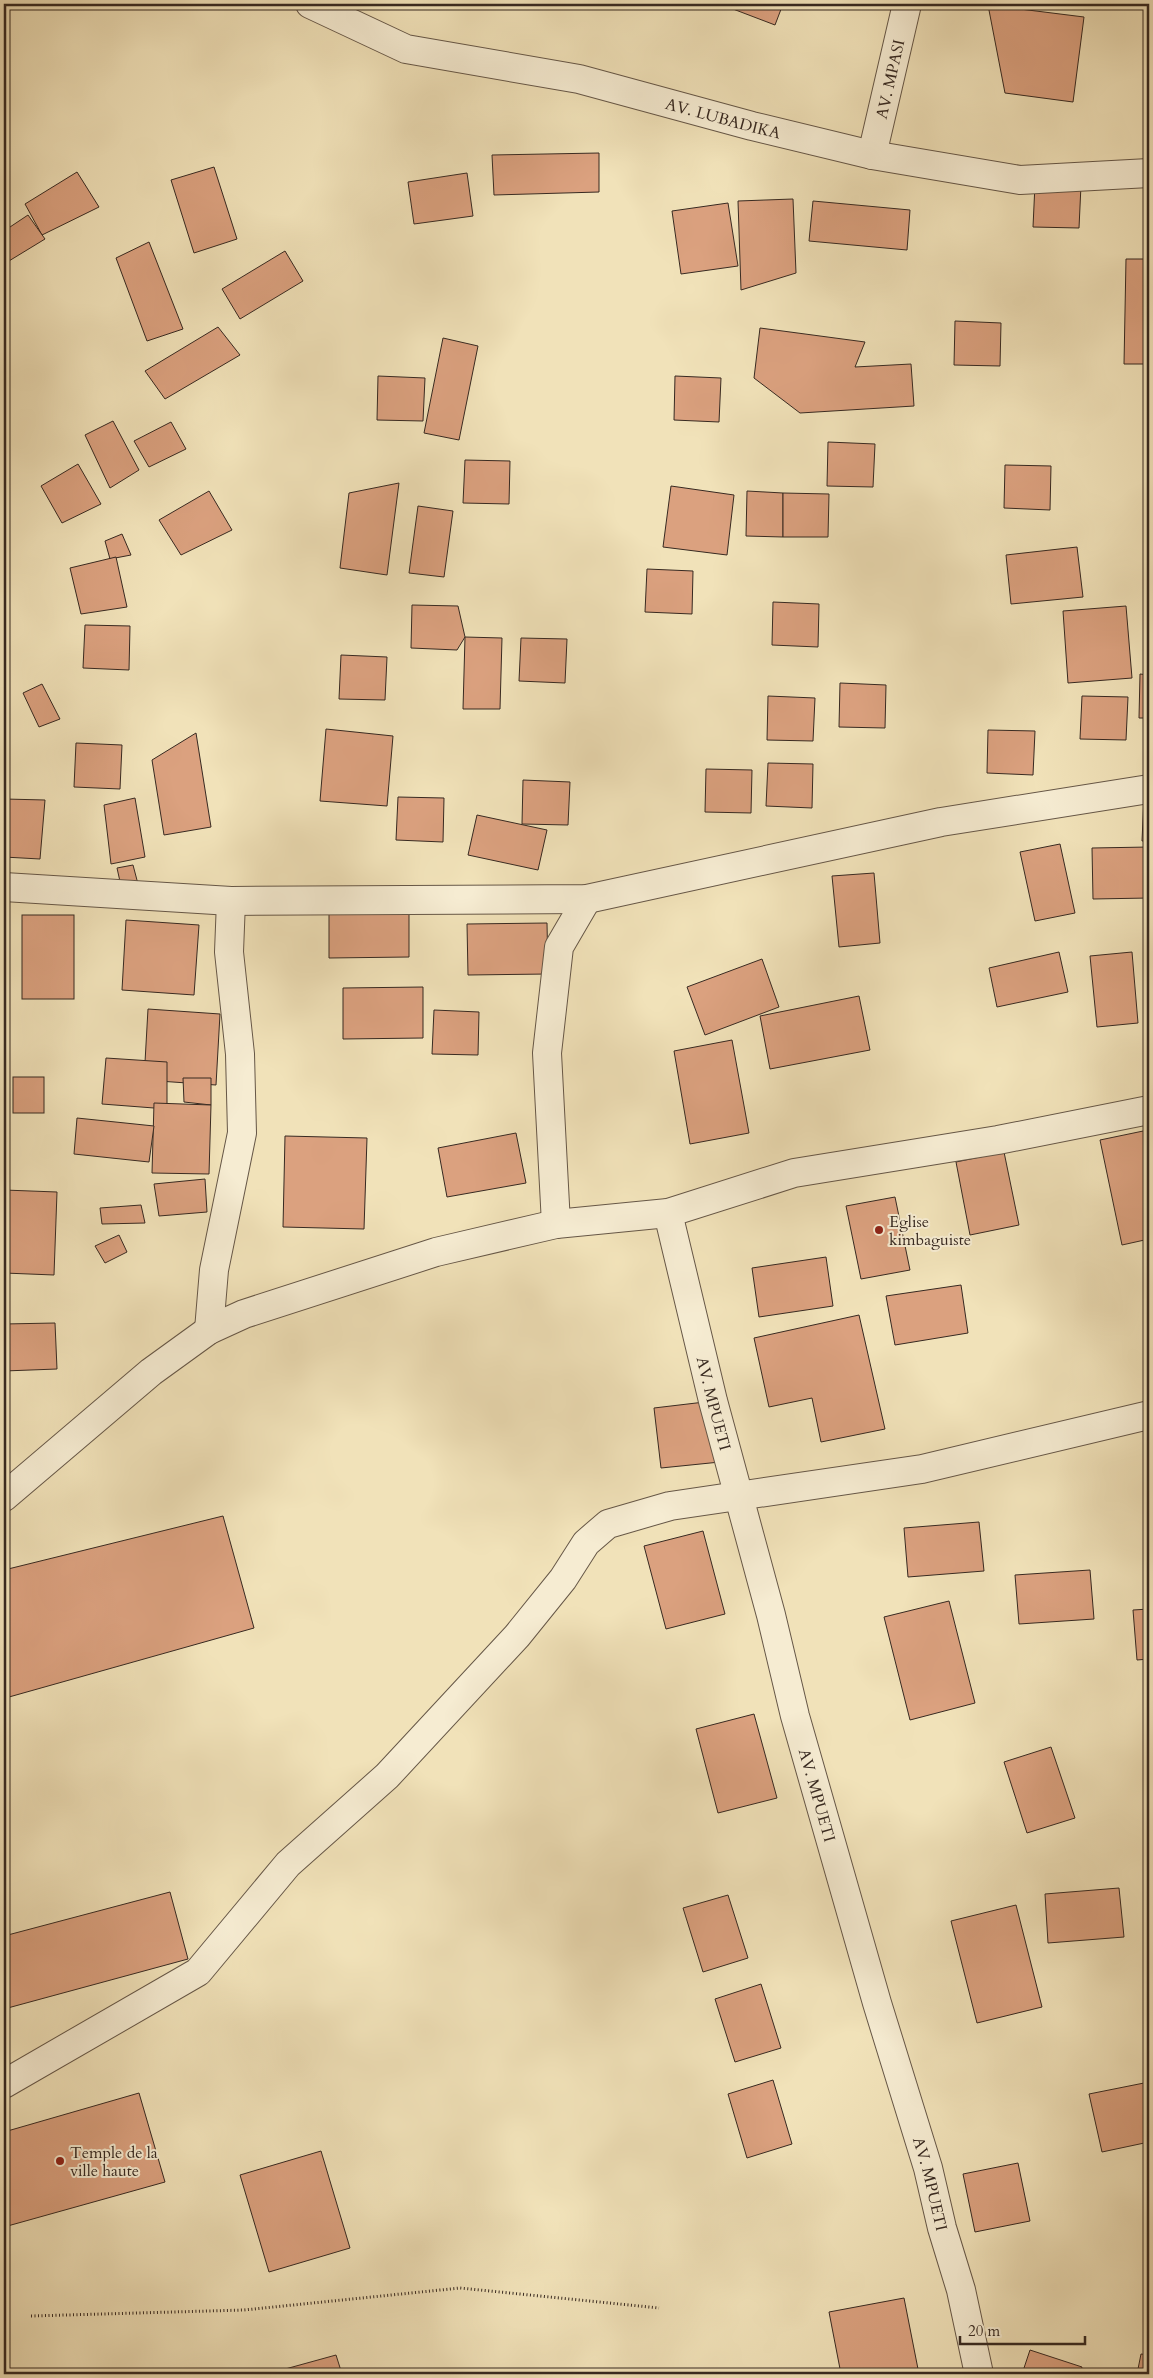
<svg xmlns="http://www.w3.org/2000/svg" width="1153" height="2378" font-family="Cardo,serif">
  <style>
    .building { fill: #dba17f; stroke: #372921 }
    .lines { fill: none; stroke-linecap: round; stroke-linejoin: round }
    .minor-casing { stroke: #665747; stroke-width: 30 }
    .path { stroke: #372921; stroke-width: 3; stroke-dasharray: 1 2.5; stroke-linecap: butt }
    .minor { stroke: #f6ecd2; stroke-width: 28 }
    .poi-dot { fill: #8f2418; stroke: #f6ecd2; stroke-width: 2 }
    .labels { text-anchor: middle; stroke-width: 4; stroke-linejoin: round; paint-order: stroke }
    .street-label { font-size: 16px; fill: #372921; stroke: #f6ecd2 }
    .poi-label { font-size: 16px; fill: #372921; stroke: #f6ecd2; text-anchor: start }
  </style>
  <rect width="100%" height="100%" fill="#f1e2b9"/>
  <filter id="stains"><feTurbulence type="fractalNoise" baseFrequency=".004" numOctaves="4"/><feColorMatrix values="0 0 0 0 .2 0 0 0 0 .09 0 0 0 0 .02 0 0 0 .5 -.17"/></filter>
  <radialGradient id="worn" r=".72"><stop offset=".6" stop-color="#630" stop-opacity="0"/><stop offset="1" stop-color="#630" stop-opacity=".3"/></radialGradient>
  <g class="building">
    <polygon points="735,4 783,4 775,25 733,9"/>
    <polygon points="988,5 1084,17 1073,102 1005,93"/>
    <polygon points="599,153 599,192 494,195 492,155"/>
    <polygon points="214,167 237,239 194,253 171,180"/>
    <polygon points="77,172 99,207 42,235 25,204"/>
    <polygon points="467,173 473,216 414,224 408,182"/>
    <polygon points="1035,184 1081,185 1079,228 1033,227"/>
    <polygon points="793,199 796,273 741,290 738,201"/>
    <polygon points="813,201 910,210 907,250 809,241"/>
    <polygon points="728,203 738,266 681,274 672,211"/>
    <polygon points="28,215 45,239 4,264 4,231"/>
    <polygon points="149,242 183,329 147,341 116,258"/>
    <polygon points="285,251 303,281 240,319 222,289"/>
    <polygon points="1126,259 1149,259 1149,364 1124,364"/>
    <polygon points="955,321 1001,323 1000,366 954,365"/>
    <polygon points="218,327 240,355 165,399 145,371"/>
    <polygon points="760,328 865,342 855,367 911,364 914,406 800,413 754,378"/>
    <polygon points="443,338 478,346 459,440 424,433"/>
    <polygon points="378,376 425,378 423,421 377,420"/>
    <polygon points="675,376 721,378 719,422 674,420"/>
    <polygon points="113,421 139,470 110,488 85,435"/>
    <polygon points="171,422 186,449 149,467 134,441"/>
    <polygon points="828,442 875,444 873,487 827,486"/>
    <polygon points="465,460 510,461 509,504 463,503"/>
    <polygon points="78,464 101,504 62,523 41,486"/>
    <polygon points="1005,465 1051,466 1050,510 1004,508"/>
    <polygon points="399,483 387,575 340,568 349,493"/>
    <polygon points="671,486 734,495 727,555 663,547"/>
    <polygon points="209,491 232,530 181,555 159,520"/>
    <polygon points="747,491 783,493 783,537 746,536"/>
    <polygon points="783,493 829,494 828,537 783,537"/>
    <polygon points="418,506 453,511 444,577 409,573"/>
    <polygon points="122,534 131,555 110,559 105,541"/>
    <polygon points="1077,547 1083,597 1011,604 1006,555"/>
    <polygon points="116,557 127,607 81,614 70,568"/>
    <polygon points="647,569 693,571 692,614 645,612"/>
    <polygon points="773,602 819,604 818,647 772,645"/>
    <polygon points="412,605 458,606 465,637 457,650 411,648"/>
    <polygon points="1126,606 1132,678 1068,683 1063,611"/>
    <polygon points="85,625 130,626 129,670 83,668"/>
    <polygon points="465,637 502,638 500,709 463,709"/>
    <polygon points="521,638 567,639 565,683 519,681"/>
    <polygon points="341,655 387,657 385,700 339,699"/>
    <polygon points="1140,674 1149,675 1149,718 1139,718"/>
    <polygon points="840,683 886,685 885,728 839,727"/>
    <polygon points="42,684 60,719 39,727 23,693"/>
    <polygon points="768,696 815,698 813,741 767,740"/>
    <polygon points="1082,696 1128,697 1126,740 1080,739"/>
    <polygon points="326,729 393,736 387,806 320,801"/>
    <polygon points="988,730 1035,731 1033,775 987,773"/>
    <polygon points="196,733 211,827 164,835 152,760"/>
    <polygon points="76,743 122,745 120,789 74,787"/>
    <polygon points="768,763 813,764 812,808 766,806"/>
    <polygon points="706,769 752,770 751,813 705,812"/>
    <polygon points="523,780 570,782 568,825 522,824"/>
    <polygon points="398,797 444,798 443,842 396,840"/>
    <polygon points="1144,797 1149,797 1149,841 1142,841"/>
    <polygon points="135,798 145,857 111,864 104,805"/>
    <polygon points="5,799 45,800 40,859 4,857"/>
    <polygon points="477,815 547,830 538,870 468,855"/>
    <polygon points="1060,844 1075,913 1035,921 1020,852"/>
    <polygon points="1149,847 1149,898 1093,899 1092,848"/>
    <polygon points="133,865 138,884 121,886 117,868"/>
    <polygon points="874,873 880,943 839,947 832,876"/>
    <polygon points="409,906 409,957 329,958 329,907"/>
    <rect x="22" y="915" width="52" height="84"/>
    <polygon points="126,920 199,925 194,995 122,990"/>
    <polygon points="547,923 548,974 468,975 467,924"/>
    <polygon points="1059,952 1068,992 997,1007 989,968"/>
    <polygon points="1132,952 1138,1023 1097,1027 1090,956"/>
    <polygon points="762,959 779,1007 705,1035 687,987"/>
    <polygon points="423,987 423,1038 343,1039 343,988"/>
    <polygon points="859,996 870,1050 770,1069 760,1016"/>
    <polygon points="148,1009 220,1014 216,1085 144,1080"/>
    <polygon points="434,1010 479,1012 478,1055 432,1054"/>
    <polygon points="732,1040 749,1133 690,1144 674,1051"/>
    <polygon points="106,1058 167,1062 167,1109 102,1104"/>
    <rect x="13" y="1077" width="31" height="36"/>
    <polygon points="183,1078 211,1078 211,1105 184,1102"/>
    <polygon points="154,1103 211,1105 209,1174 152,1173"/>
    <polygon points="77,1118 154,1126 149,1162 74,1154"/>
    <polygon points="1148,1130 1149,1239 1122,1245 1100,1140"/>
    <polygon points="516,1133 526,1183 447,1197 438,1148"/>
    <polygon points="285,1136 367,1138 364,1229 283,1227"/>
    <polygon points="1004,1152 1019,1225 970,1235 956,1162"/>
    <polygon points="205,1179 207,1212 159,1216 154,1184"/>
    <polygon points="4,1190 57,1192 54,1275 4,1273"/>
    <polygon points="895,1197 910,1270 861,1279 846,1206"/>
    <polygon points="141,1205 145,1223 102,1224 100,1208"/>
    <polygon points="119,1235 127,1252 105,1263 95,1246"/>
    <polygon points="826,1257 833,1306 759,1317 752,1268"/>
    <polygon points="961,1285 968,1333 895,1345 886,1296"/>
    <polygon points="859,1315 885,1429 821,1442 812,1398 769,1407 754,1338"/>
    <polygon points="55,1323 57,1369 4,1371 4,1324"/>
    <polygon points="713,1401 720,1462 661,1468 654,1408"/>
    <polygon points="1149,1490 1149,1539 1148,1539 1144,1491"/>
    <polygon points="223,1516 254,1628 9,1697 4,1680 4,1570"/>
    <polygon points="979,1522 984,1571 908,1577 904,1528"/>
    <polygon points="703,1531 725,1614 666,1629 644,1546"/>
    <polygon points="1090,1570 1094,1619 1019,1624 1015,1575"/>
    <polygon points="949,1601 975,1703 910,1720 884,1617"/>
    <polygon points="1149,1609 1149,1659 1137,1660 1133,1610"/>
    <polygon points="754,1714 777,1798 718,1813 696,1729"/>
    <polygon points="1051,1747 1075,1818 1027,1833 1004,1762"/>
    <polygon points="1119,1888 1124,1937 1048,1943 1045,1894"/>
    <polygon points="170,1892 188,1959 4,2009 4,1936"/>
    <polygon points="728,1895 748,1958 703,1972 683,1908"/>
    <polygon points="1016,1905 1042,2007 977,2023 951,1921"/>
    <polygon points="761,1984 781,2048 735,2062 715,1999"/>
    <polygon points="773,2080 792,2144 747,2158 728,2094"/>
    <polygon points="1144,2083 1149,2106 1149,2142 1102,2152 1089,2094"/>
    <polygon points="139,2093 165,2182 4,2227 4,2132"/>
    <polygon points="321,2151 350,2248 269,2272 240,2175"/>
    <polygon points="1018,2163 1030,2221 975,2232 963,2174"/>
    <polygon points="904,2298 918,2369 893,2374 841,2374 829,2312"/>
    <polygon points="1030,2350 1082,2367 1080,2374 1022,2374"/>
    <polygon points="1141,2354 1149,2355 1149,2374 1137,2374"/>
    <polygon points="336,2355 342,2374 279,2374 278,2371"/>
  </g>
  <g class="lines">
    <defs>
      <g id="minor">
        <path id="s1" d="M310,4L406,49L579,79L752,126L872,155L1020,180L1149,173"/>
        <path id="s2" d="M872,155L907,4"/>
        <polyline points="4,887 231,901 587,899 941,822 1149,789"/>
        <path id="s3" d="M668,1213L713,1401L771,1615L795,1716L877,2003L928,2168L942,2228L961,2290L979,2374"/>
        <polyline points="556,1224 547,1053 559,947 587,899"/>
        <polyline points="209,1330 214,1270 242,1133 240,1054 229,952 231,901"/>
        <polyline points="4,1497 151,1372 209,1330 244,1314 436,1252 556,1224 668,1213 794,1173 998,1140 1149,1110"/>
        <polyline points="4,2084 198,1972 288,1864 387,1776 517,1636 563,1579 586,1543 608,1524 670,1506 922,1469 1149,1415"/>
      </g>
    </defs>
    <use href="#minor" class="minor-casing"/>
    <polyline class="path" points="31,2316 244,2310 460,2288 659,2308"/>
    <use href="#minor" class="minor"/>
  </g>
  <g class="poi-dot">
    <circle cx="879" cy="1230" r="5"/>
    <circle cx="60" cy="2161" r="5"/>
  </g>
  <g class="labels">
    <g class="street-label">
      <text dy="6" stroke="none"><textPath href="#s2" startOffset="78">AV. MPASI</textPath></text>
      <text dy="6" stroke="none"><textPath href="#s1" startOffset="431">AV. LUBADIKA</textPath></text>
      <text dy="6" stroke="none"><textPath href="#s3" startOffset="196">AV. MPUETI</textPath></text>
      <text dy="6" stroke="none"><textPath href="#s3" startOffset="601">AV. MPUETI</textPath></text>
      <text dy="6" stroke="none"><textPath href="#s3" startOffset="1006">AV. MPUETI</textPath></text>
    </g>
    <g class="poi-label">
      <text x="889" y="1227">Eglise<tspan x="889" dy="18">kimbaguiste</tspan></text>
      <text x="70" y="2158">Temple de la<tspan x="70" dy="18">ville haute</tspan></text>
    </g>
  </g>
  <rect width="1153" height="2378" fill="none" stroke="#f1e2b9" stroke-width="20"/>
  <rect x="5" y="5" width="1143" height="2368" fill="none" stroke="#372921" stroke-width="2.5"/>
  <rect x="10" y="10" width="1133" height="2358" fill="none" stroke="#372921"/>
  <path d="M960 2336v8h125v-8" fill="none" stroke="#372921" stroke-width="2.5"/>
  <text x="968" y="2336" font-size="15" fill="#372921" stroke="#f6ecd2" stroke-width="4" paint-order="stroke">20 m</text>
  <rect width="100%" height="100%" filter="url(#stains)"/>
  <rect width="100%" height="100%" fill="url(#worn)"/>
</svg>
